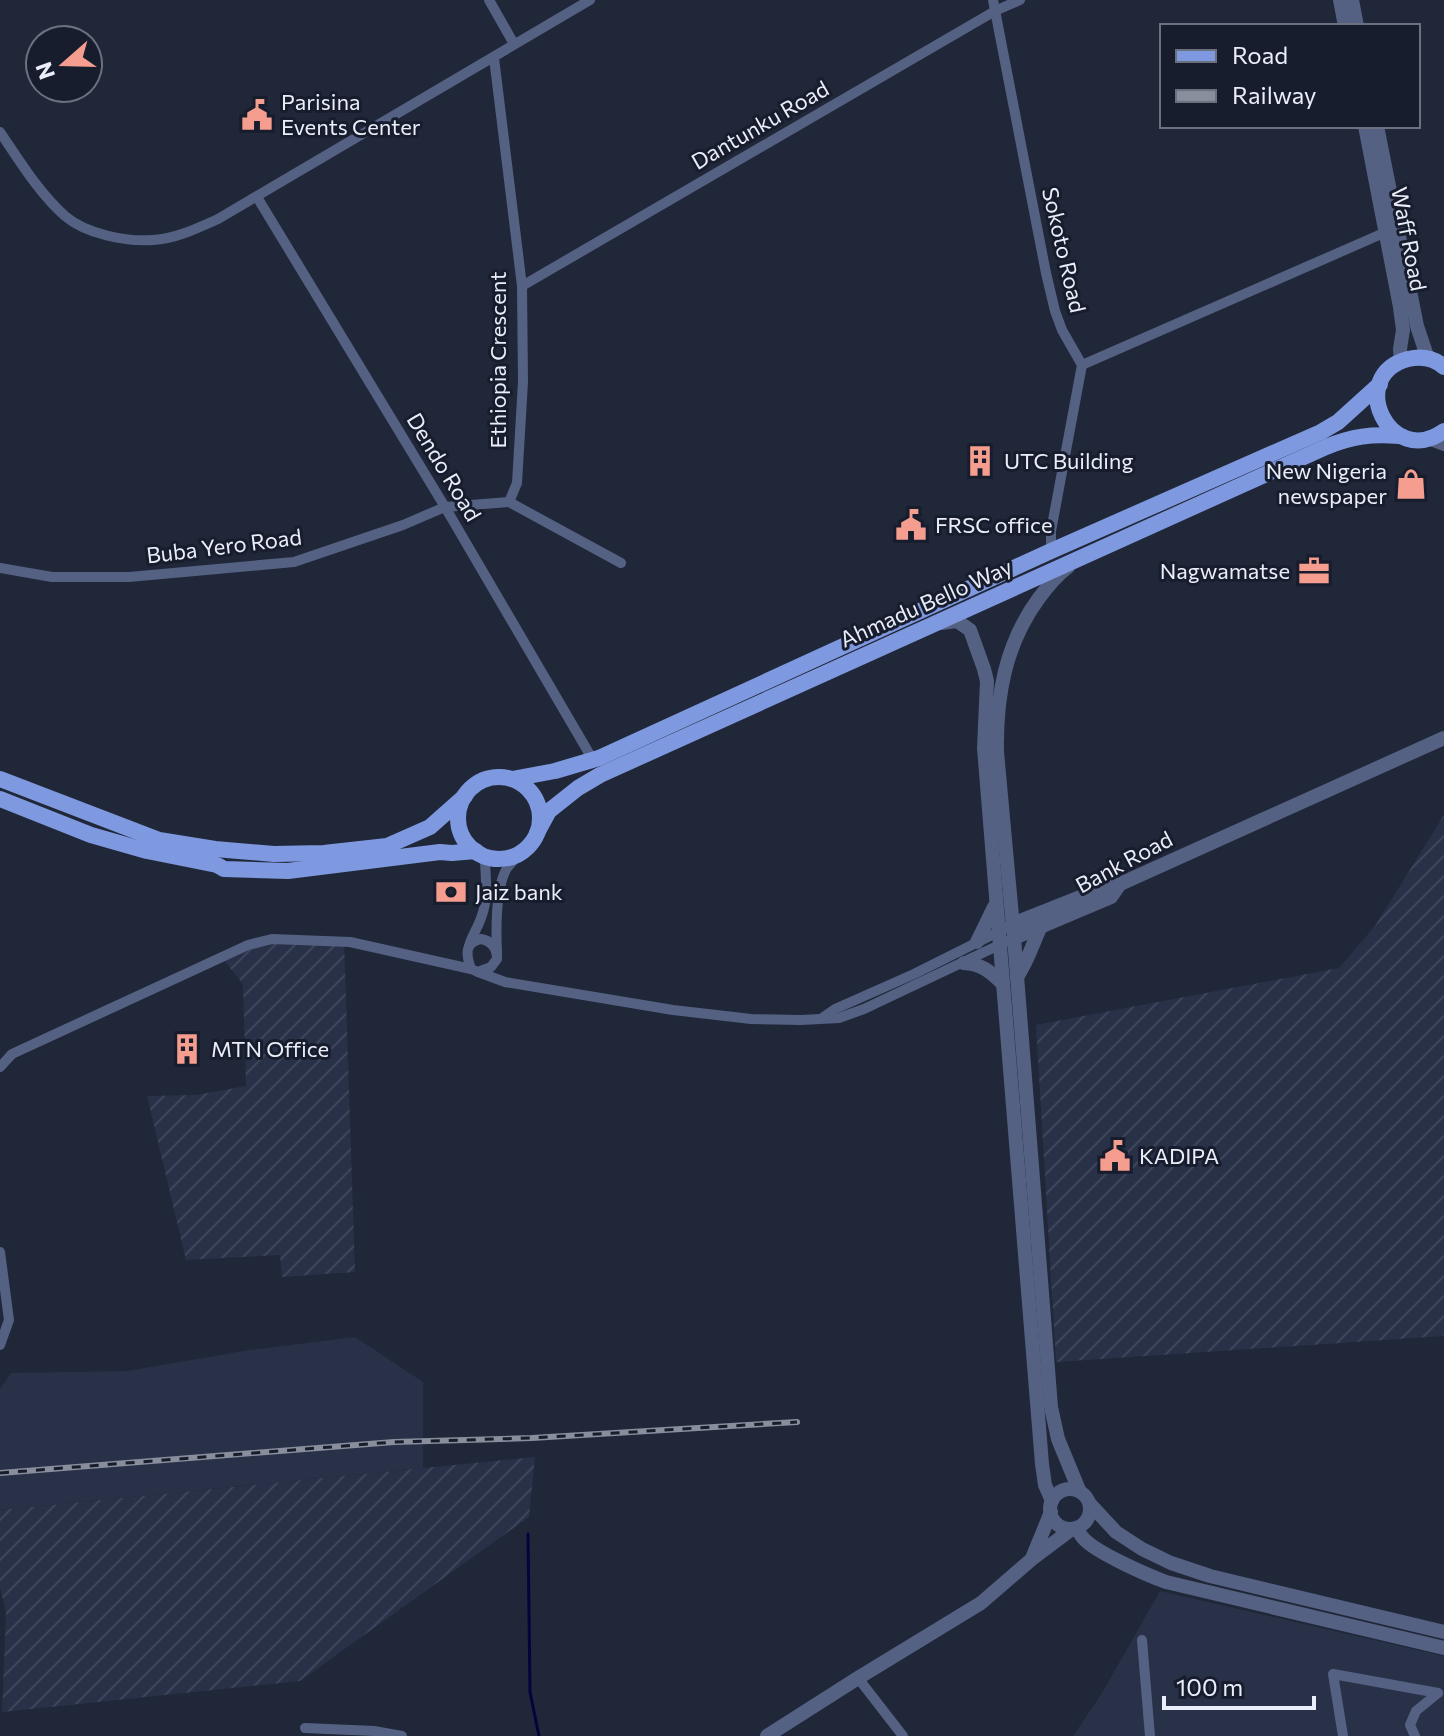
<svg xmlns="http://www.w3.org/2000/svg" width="1444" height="1736" font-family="Commissioner,sans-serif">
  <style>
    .built { fill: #283148 }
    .industrial { fill: url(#industrial-furrows) }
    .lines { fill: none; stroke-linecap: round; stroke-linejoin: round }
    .stream { stroke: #03043b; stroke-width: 3 }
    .minor { stroke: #546183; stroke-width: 10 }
    .tertiary { stroke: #546183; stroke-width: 14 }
    .primary { stroke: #7f99e0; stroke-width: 16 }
    .rail-casing { stroke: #888e9c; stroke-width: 6 }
    .rail { stroke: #171d2d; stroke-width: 3; stroke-dasharray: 9; stroke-linecap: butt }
    .labels { text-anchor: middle; stroke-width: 6; stroke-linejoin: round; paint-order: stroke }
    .poi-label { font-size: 22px; fill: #e9eefa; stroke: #171d2d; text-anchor: start }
    .street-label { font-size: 22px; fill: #e9eefa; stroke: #171d2d }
  </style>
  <defs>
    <pattern id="industrial-furrows" width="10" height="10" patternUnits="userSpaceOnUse" patternTransform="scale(2)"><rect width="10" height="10" fill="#283148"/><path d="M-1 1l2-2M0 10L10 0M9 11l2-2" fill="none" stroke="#3d455a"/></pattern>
  </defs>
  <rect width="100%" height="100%" fill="#202738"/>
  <g class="built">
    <polygon points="355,1337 423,1382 423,1468 0,1510 0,1389 11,1373 127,1371 249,1350"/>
    <polygon points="1160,1591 1444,1656 1444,1736 1073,1736 1102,1693"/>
  </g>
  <g class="industrial">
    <polygon points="1444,815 1444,1336 1056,1362 1036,1025 1339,968 1375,926"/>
    <polygon points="268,939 344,939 355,1272 282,1277 280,1255 186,1260 147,1096 196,1095 246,1086 243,984 223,959"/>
    <polygon points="535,1457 529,1517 300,1681 2,1712 6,1613 0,1587 0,1510"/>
  </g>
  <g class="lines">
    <polyline class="stream" points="528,1534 530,1692 539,1736"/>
    <g class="minor">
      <polyline points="489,0 514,44"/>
      <polyline points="993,0 1046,273 1055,311 1062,330 1082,365 1051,531 1051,551"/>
      <path d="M0,132C19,160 39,193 65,216C86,234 126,242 153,240C175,239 198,228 218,219L590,0"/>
      <polyline points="257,197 445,507 593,760"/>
      <polyline points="522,286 995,11 1020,0"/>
      <polyline points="1082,365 1386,232"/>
      <polyline points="1428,440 1444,446"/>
      <polyline points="509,502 621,563"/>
      <polyline points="0,568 52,577 129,577 294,562 403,525 445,507 509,502 517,483 523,382 522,286 494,58"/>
      <path d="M481,939C492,941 497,948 497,959L491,967L478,972L471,969C466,955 464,943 481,939Z"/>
      <path d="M469,946C472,935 479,926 482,915C489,896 485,876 485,856"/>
      <path d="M497,953C496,930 495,888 507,868C511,863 516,858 520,853"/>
      <polyline points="478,972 505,982 673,1010 751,1019 801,1020 839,1018 864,1009 1014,938"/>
      <polyline points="822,1018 835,1009 914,974 1004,929"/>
      <polyline points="0,1067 12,1054 248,945 272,939 350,942 471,969"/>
      <polyline points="0,1252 9,1320 0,1345"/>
      <polyline points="1142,1640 1150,1736"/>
      <polyline points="858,1678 903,1736"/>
      <polyline points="305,1728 374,1731 402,1736"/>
      <polyline points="1343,1736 1333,1674 1438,1693"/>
      <polyline points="1415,1736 1410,1725 1416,1711 1438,1693"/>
    </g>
    <g class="tertiary">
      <polyline points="1340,0 1345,26"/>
      <polyline points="1352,0 1357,26"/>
      <polyline points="1365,126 1400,307 1403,330 1400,349 1401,361"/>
      <polyline points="1377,126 1417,326 1428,359"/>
      <path d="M1068,567C1056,576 1048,586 1039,598C1005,644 996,697 997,752L1014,938L1051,1407L1058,1439L1079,1490"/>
      <polyline points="941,623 957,621 970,630 984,669 987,681 984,748 1042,1464 1045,1485 1052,1501"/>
      <polyline points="1012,924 1108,886 1120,884"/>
      <polyline points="1014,938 1111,897 1120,884 1444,738"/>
      <polyline points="977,942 994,907"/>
      <path d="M964,963C981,964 990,971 1002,983"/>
      <path d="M1017,977C1028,961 1033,943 1041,926"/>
      <circle cx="1070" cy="1509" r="20"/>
      <polyline points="1090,1504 1116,1532 1142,1549 1171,1563 1210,1576 1444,1632"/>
      <path d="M1076,1528C1079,1532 1081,1536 1084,1539C1097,1553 1147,1575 1166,1582L1444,1648"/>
      <polyline points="1033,1556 1051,1512"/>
      <polyline points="767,1736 858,1678 981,1603 1032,1559 1072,1529"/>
    </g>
    <g class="primary">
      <path d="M1444,367C1434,358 1421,356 1408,359C1345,376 1390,470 1444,431"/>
      <circle cx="499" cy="818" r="41"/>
      <polyline points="0,779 159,840 215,849 274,854 324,853 387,846 430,827 465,796"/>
      <polyline points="512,779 555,771 599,758 1051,551 1321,432 1338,422 1380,384"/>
      <polyline points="0,799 91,835 147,851 217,865 224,869 288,871 440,852 452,853 476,851"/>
      <path d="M537,833L549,811L578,788L600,775L1326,447C1353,436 1371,434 1399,436"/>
    </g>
    <defs>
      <polyline id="rail" points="0,1473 394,1442 532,1438 797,1422"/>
    </defs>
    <use href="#rail" class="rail-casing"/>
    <use href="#rail" class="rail"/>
  </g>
  <defs>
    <symbol id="civic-bare" viewBox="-9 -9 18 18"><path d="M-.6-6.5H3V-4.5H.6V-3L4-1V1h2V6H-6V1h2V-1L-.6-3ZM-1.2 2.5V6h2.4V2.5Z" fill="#f59d8e" stroke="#171d2d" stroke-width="2.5" paint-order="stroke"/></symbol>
    <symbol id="building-bare" viewBox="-9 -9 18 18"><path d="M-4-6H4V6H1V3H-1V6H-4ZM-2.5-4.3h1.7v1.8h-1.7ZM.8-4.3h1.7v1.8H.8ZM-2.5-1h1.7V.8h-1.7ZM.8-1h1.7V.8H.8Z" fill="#f59d8e" stroke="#171d2d" stroke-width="2.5" paint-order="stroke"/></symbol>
    <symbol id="shop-bare" viewBox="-9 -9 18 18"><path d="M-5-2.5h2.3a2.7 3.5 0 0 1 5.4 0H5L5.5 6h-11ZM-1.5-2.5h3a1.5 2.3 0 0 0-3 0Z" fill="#f59d8e" stroke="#171d2d" stroke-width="2.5" paint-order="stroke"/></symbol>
    <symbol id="office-bare" viewBox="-9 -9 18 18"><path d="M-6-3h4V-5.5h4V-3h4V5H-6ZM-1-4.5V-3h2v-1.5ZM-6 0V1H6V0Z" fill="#f59d8e" stroke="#171d2d" stroke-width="2.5" paint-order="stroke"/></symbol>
    <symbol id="bank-bare" viewBox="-9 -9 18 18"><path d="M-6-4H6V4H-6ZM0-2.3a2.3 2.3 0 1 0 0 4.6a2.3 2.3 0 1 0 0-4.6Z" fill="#f59d8e" stroke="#171d2d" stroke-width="2.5" paint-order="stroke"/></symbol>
  </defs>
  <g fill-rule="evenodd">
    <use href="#civic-bare" x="235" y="93" width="44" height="44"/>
    <use href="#building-bare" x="958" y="439" width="44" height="44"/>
    <use href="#shop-bare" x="1389" y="462" width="44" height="44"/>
    <use href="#civic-bare" x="889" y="503" width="44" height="44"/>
    <use href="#office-bare" x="1292" y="549" width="44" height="44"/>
    <use href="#bank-bare" x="429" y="870" width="44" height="44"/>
    <use href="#building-bare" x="165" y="1027" width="44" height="44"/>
    <use href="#civic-bare" x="1093" y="1134" width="44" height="44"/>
  </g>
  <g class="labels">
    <g class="poi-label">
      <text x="281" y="110">Parisina<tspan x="281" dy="25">Events Center</tspan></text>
      <text x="1004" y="469">UTC Building</text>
      <text x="1387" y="479" text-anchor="end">New Nigeria<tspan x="1387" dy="25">newspaper</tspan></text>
      <text x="935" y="533">FRSC office</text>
      <text x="1290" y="579" text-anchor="end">Nagwamatse</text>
      <text x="475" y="900">Jaiz bank</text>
      <text x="211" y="1057">MTN Office</text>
      <text x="1139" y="1164">KADIPA</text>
    </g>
    <g class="street-label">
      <text transform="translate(760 125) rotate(-30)" y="8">Dantunku Road</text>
      <text transform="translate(1409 239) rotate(79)" y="8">Waff Road</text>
      <text transform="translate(1064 250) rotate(77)" y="8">Sokoto Road</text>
      <text transform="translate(498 360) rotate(-90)" y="8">Ethiopia Crescent</text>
      <text transform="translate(444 467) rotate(59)" y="8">Dendo Road</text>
      <text transform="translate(224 546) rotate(-7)" y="8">Buba Yero Road</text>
      <text transform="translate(926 603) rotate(-24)" y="8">Ahmadu Bello Way</text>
      <text transform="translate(1124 862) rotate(-28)" y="8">Bank Road</text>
    </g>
  </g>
  <rect x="1160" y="24" width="260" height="104" fill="#171d2d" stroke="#6b717f" stroke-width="2"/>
  <rect x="1176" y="50" width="40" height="12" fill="#7f99e0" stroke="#6b717f" stroke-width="2"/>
  <text x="1232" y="64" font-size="24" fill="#e9eefa">Road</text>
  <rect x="1176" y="90" width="40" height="12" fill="#888e9c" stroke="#6b717f" stroke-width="2"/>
  <text x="1232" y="104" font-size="24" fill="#e9eefa">Railway</text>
  <g transform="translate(64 64) rotate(250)"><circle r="38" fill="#171d2d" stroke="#6b717f" stroke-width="2"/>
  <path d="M0-6L14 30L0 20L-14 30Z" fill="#f59d8e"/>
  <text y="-12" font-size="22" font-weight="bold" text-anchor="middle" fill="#e9eefa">N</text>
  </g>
  <path d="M1164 1696v12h150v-12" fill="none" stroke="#e9eefa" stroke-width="4"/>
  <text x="1176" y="1696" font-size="24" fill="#e9eefa" stroke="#171d2d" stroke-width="6" paint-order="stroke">100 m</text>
</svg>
